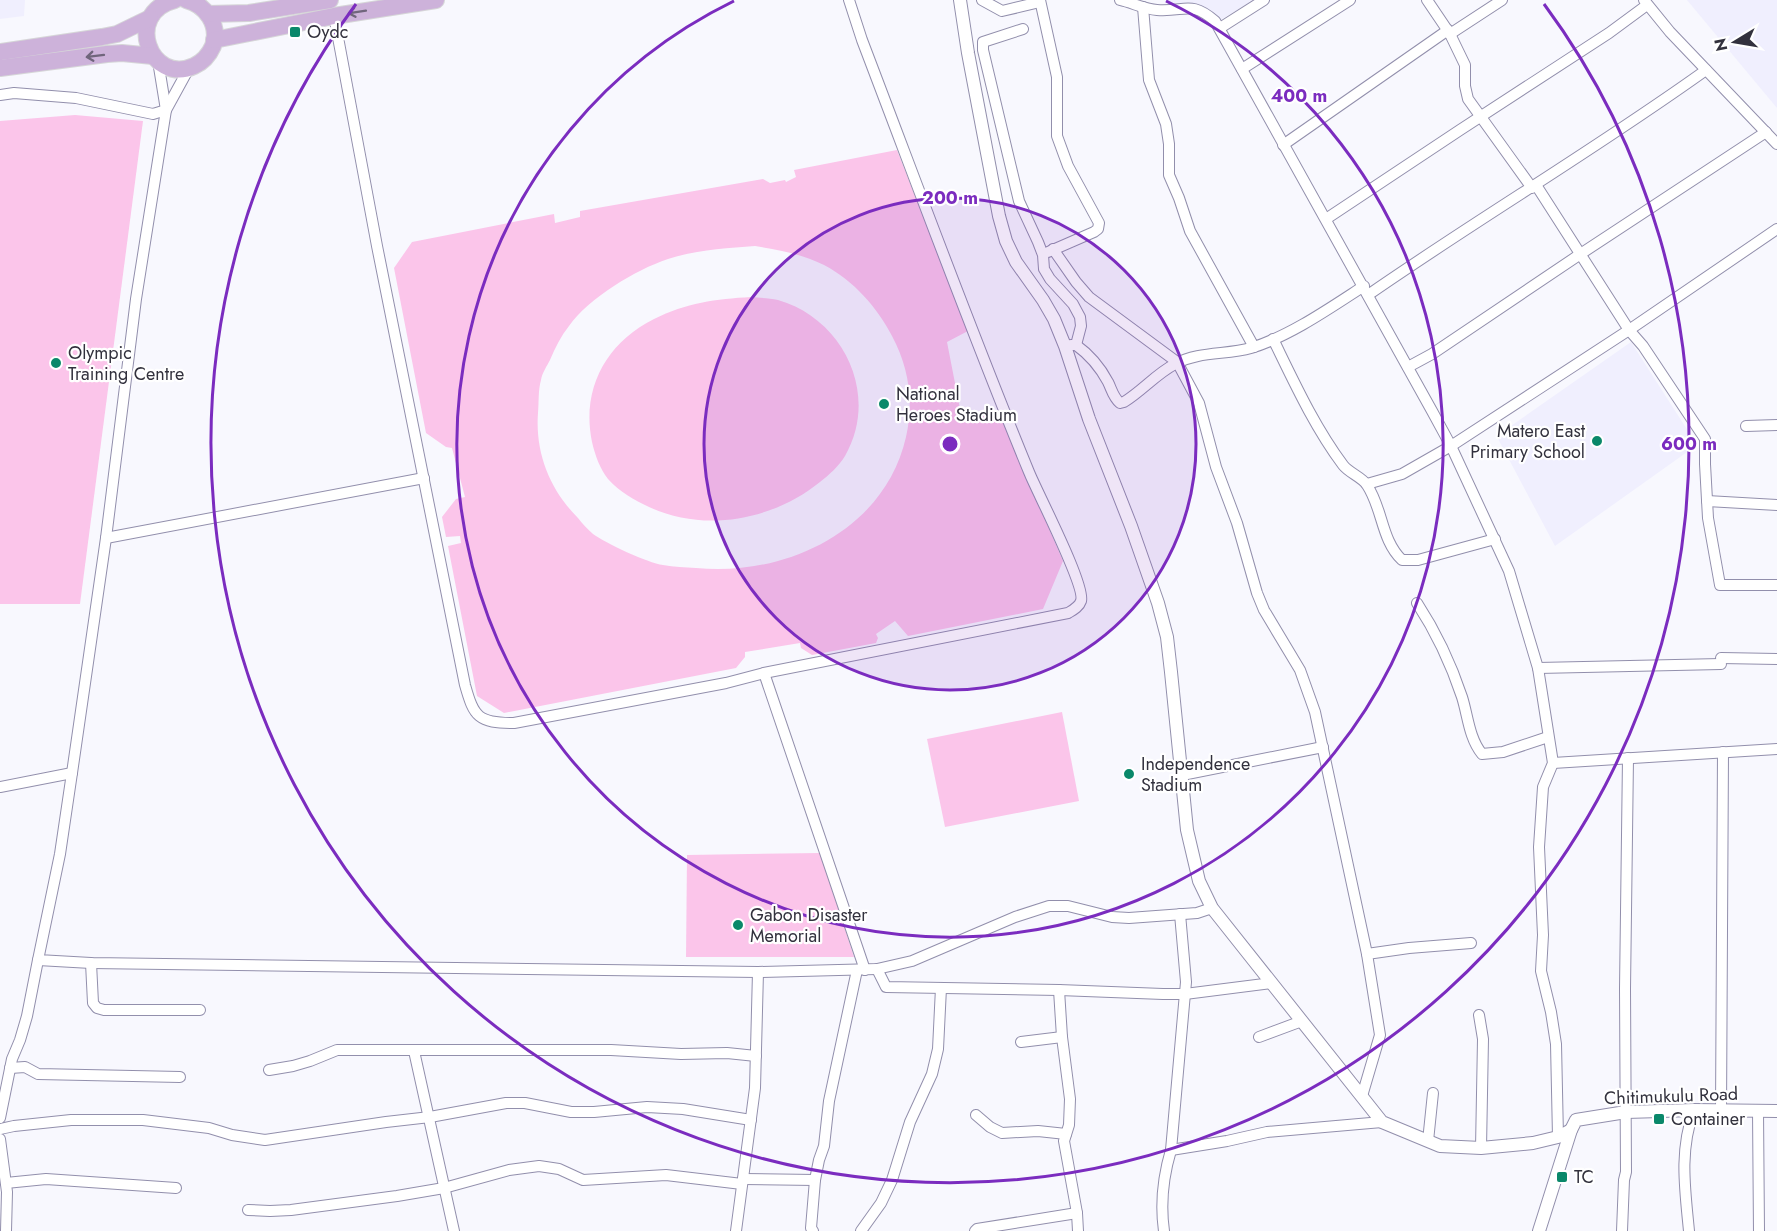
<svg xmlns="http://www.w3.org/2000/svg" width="1777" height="1231" font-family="Jost,sans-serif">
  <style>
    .built { fill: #f0effe }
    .green { fill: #fbc5ea; fill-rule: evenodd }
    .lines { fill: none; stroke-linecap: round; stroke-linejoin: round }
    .minor-casing { stroke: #928fac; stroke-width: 12 }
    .tertiary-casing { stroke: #928fac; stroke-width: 14 }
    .primary-casing { stroke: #d6d6d8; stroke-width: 18 }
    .minor { stroke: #fff; stroke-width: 10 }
    .tertiary { stroke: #fff; stroke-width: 12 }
    .primary { stroke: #cdb2da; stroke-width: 16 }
    .oneway { stroke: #70657c }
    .ring { fill: none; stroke: #7b2cbf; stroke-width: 3 }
    .poi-dot { fill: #0a886a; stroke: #fff; stroke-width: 2 }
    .labels { text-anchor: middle; stroke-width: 4.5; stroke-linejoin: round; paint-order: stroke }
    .poi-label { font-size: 18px; fill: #32313d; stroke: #fff; text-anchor: start }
    .street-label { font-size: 18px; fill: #32313d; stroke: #fff }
    .centre { fill: #7b2cbf; stroke: #fff; stroke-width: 3 }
    .ring-label { font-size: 18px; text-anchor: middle; font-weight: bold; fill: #7b2cbf; stroke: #fff; stroke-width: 4.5; stroke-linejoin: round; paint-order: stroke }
  </style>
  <rect width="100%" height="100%" fill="#f8f8fe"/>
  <g class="built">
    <polygon points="0,0 25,0 24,16 0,19"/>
    <polygon points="1166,0 1254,0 1215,23 1170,4"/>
    <polygon points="1687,0 1777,0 1777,108"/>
    <polygon points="1631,342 1697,445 1555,546 1496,435 1508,428"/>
  </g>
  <g class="green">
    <polygon points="75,115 143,121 80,604 0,604 0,121"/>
    <path d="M897,150L968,331L947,342L961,414L999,413L1063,561L1043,609L908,636L895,621L876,634L878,638L876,643L812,655L801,648L800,643L745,652V657L736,668L504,713L477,696L448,546L461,543L460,536L446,537L442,517L456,499L465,497L452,448L446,447L426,433L394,268L412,242L554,214L555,223L580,217V211L763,179L770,183L785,180L786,182L796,177L794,170ZM755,246C779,250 802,254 824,265C854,281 877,307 892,336C909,368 914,401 906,437C885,530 786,577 696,568C685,567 674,567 663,565C648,563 605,543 593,534C587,529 582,523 578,518C550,490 535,453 538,413C539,403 538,390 541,380C542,373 547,366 550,360C555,348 561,336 569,326C589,298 635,270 668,259C696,250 726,248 755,246Z"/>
    <path d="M751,297C759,298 769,298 778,300C844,319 880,395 845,456C839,466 829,475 820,482C773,520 705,533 649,507C634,500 620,492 608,479C600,469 595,455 592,442C581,389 606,343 654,319C686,303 716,299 751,297Z"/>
    <polygon points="1062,712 1079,801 945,827 927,739"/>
    <polygon points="820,853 854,957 686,957 687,855"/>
  </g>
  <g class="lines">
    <defs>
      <g id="minor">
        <polyline points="982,0 1002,11 1040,2"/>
        <polyline points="1040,0 1057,77 1057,136 1068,166 1099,223 1098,229 1094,232 1048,252"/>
        <path d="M1120,0C1133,3 1144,9 1157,10C1186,12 1190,0 1215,21L1432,411L1451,446L1509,571L1538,668L1553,763L1543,787L1539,847L1543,935L1541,971L1551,1012L1556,1044L1558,1137"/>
        <polyline points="1427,0 1450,34 1465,65 1465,86 1468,99 1532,188"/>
        <polyline points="1644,0 1670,32 1777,144"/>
        <polyline points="1143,7 1149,80 1166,124 1169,144 1169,175 1179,198 1190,231 1254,347"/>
        <path d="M334,16L377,246L465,685C474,717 478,723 514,723L726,683L764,673L1068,613C1073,610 1079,607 1081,601C1086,586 1037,492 1029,472C970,329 917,184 862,40L849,0"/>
        <polyline points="1220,28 1264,0"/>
        <polyline points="1023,29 983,42 983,50 1019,201 1038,242 1043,255 1044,269 1050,279 1073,304 1080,317 1081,326 1076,345"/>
        <polyline points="1450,34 1502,0"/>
        <polyline points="158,61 166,110 136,299 106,538 72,773 60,854 38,960 91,963 758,972 877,969 912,961 1015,917 1049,906 1068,906 1112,917 1129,918 1197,913 1212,908"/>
        <polyline points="1242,69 1350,0"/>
        <polyline points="0,95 14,93 76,98 153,114 166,110 189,68"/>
        <polyline points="1283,145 1448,30"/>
        <polyline points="1536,185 1629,330 1643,346 1705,439 1705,464 1708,518 1720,585 1777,585"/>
        <polyline points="1326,219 1460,130 1609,33 1647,5"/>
        <polyline points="1053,249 1076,282 1089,297 1177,362 1199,403 1216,467 1237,523 1257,593 1264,610 1300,670 1315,712 1367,954 1380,1035 1362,1096"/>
        <path d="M1368,295C1479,218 1596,149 1706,70"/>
        <path d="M1273,339C1294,382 1314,426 1343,465C1349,473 1362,477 1367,485C1383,509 1381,540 1402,560H1418L1495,539"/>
        <path d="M1071,345H1076C1090,355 1100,367 1108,382C1112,390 1113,397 1120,403L1124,402C1142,391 1156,374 1175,364C1199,351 1226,355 1251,348C1290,336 1330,308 1364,286"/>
        <polyline points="1408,367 1432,354 1579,255 1766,132"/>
        <polyline points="1746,426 1777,425"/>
        <polyline points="1367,484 1402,474 1451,446 1629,330 1777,229"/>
        <polyline points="1707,501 1777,505"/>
        <polyline points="106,538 424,478"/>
        <path d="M1417,603C1436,632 1451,664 1462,697C1468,716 1469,738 1482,754L1503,752L1548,737"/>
        <polyline points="1721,658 1777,659"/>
        <polyline points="1538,668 1721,664"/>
        <polyline points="764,673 865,970"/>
        <polyline points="1553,763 1777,749"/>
        <polyline points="1182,775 1323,747"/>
        <polyline points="0,787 72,773"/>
        <polyline points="1367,954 1409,948 1471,943"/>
        <polyline points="91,963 93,1003 97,1008 104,1010 200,1010"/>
        <polyline points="877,969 886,987 1059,990 1163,994 1185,994 1272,983"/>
        <polyline points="1059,990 1062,1037 1070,1099 1069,1125 1064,1141 1077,1213 1078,1231"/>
        <polyline points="1479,1015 1483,1039 1481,1148"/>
        <polyline points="1259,1037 1302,1021"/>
        <polyline points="1021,1042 1062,1037"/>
        <polyline points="414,1051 454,1231"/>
        <polyline points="10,1068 25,1067 38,1074 180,1077"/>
        <polyline points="269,1070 293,1066 310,1061 337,1050 611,1050 681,1054 727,1053 756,1056"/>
        <polyline points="1721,1111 1723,752"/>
        <polyline points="1758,1111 1759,1231"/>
        <polyline points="976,1115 990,1127 1002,1133 1038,1131 1066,1134"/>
        <polyline points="0,1118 12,1059 20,1040 27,1016 38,960"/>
        <polyline points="0,1129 14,1126 71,1120 143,1120 209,1128 232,1135 265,1140 386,1122 430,1117 506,1103 525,1103 571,1112 594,1112 647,1107 683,1109 751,1120"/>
        <polyline points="0,1139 7,1192 6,1231"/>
        <polyline points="1428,1141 1433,1093"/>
        <polyline points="1171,1150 1227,1141 1267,1132 1382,1122"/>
        <polyline points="743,1179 815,1180"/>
        <polyline points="6,1183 46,1179 176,1188"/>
        <polyline points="248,1210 270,1211 291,1210 397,1196 444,1188 509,1170 539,1166 559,1169 583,1180 666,1175 742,1184"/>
        <polyline points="736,1231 755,1088 758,972"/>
        <polyline points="813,1231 811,1228 815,1180 819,1160 824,1146 829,1101 857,970"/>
        <polyline points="861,1231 881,1203 892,1180 910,1122 932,1074 938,1049 941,988"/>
        <polyline points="975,1231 977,1229 1077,1213"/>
        <path d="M1164,1231C1160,1203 1163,1177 1171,1150L1186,982L1180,914"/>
        <polyline points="1622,1231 1624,1180 1626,1172 1625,989 1628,758"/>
        <path d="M1689,1231C1685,1189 1679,1151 1694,1110"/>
      </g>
      <g id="tertiary">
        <polyline points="960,0 968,53 999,216 1006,241 1016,262 1043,300 1054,319 1065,346 1089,419 1131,526 1158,603 1167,637 1171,672 1187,830 1199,881 1212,908 1382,1122 1440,1146 1481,1148 1533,1143 1558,1137 1571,1130"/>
        <polyline points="1539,1231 1571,1130 1576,1120 1626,1112 1694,1110 1777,1111"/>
      </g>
      <g id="primary">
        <path d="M175,0C123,13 150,86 194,66C203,62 209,55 213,46C220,25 206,5 186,0"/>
        <polyline points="208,14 249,13 330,0"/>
        <polyline points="214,40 334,16 436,0"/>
        <polyline points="0,52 102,37 117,34 150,18"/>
        <polyline points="0,68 107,54 122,53 153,56"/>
      </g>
    </defs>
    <use href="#minor" class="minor-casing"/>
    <use href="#tertiary" class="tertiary-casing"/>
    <use href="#primary" class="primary-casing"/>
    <use href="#minor" class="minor"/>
    <use href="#tertiary" class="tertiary"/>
    <use href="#primary" class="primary"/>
  </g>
  <defs><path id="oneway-shaft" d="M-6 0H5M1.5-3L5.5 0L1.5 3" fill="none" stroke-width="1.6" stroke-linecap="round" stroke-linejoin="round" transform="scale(1.5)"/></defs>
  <g class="oneway">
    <use href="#oneway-shaft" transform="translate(357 12) rotate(171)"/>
    <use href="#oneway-shaft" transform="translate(95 56) rotate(173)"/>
  </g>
  <circle cx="950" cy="444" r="246" fill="#7b2cbf" fill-opacity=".12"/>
  <g class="ring">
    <circle cx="950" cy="444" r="246"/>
    <path d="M1166 1A493 493 0 1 1 734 1"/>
    <path d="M1544 4A739 739 0 1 1 356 4"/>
  </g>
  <g class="poi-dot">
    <rect x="289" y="26" width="12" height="12" rx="3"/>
    <circle cx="56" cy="363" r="6"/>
    <circle cx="884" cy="404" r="6"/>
    <circle cx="1597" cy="441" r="6"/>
    <circle cx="1129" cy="774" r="6"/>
    <circle cx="738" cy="925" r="6"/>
    <rect x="1653" y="1113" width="12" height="12" rx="3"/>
    <rect x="1556" y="1171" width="12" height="12" rx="3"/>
  </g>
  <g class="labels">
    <g class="poi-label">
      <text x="307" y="38">Oydc</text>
      <text x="68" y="359">Olympic<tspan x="68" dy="21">Training Centre</tspan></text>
      <text x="896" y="400">National<tspan x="896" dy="21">Heroes Stadium</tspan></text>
      <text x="1585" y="437" text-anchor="end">Matero East<tspan x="1585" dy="21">Primary School</tspan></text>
      <text x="1141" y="770">Independence<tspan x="1141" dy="21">Stadium</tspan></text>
      <text x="750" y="921">Gabon Disaster<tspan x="750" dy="21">Memorial</tspan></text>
      <text x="1671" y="1125">Container</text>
      <text x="1574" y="1183">TC</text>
    </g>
    <g class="street-label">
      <text transform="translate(1671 1096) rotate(-2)" y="6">Chitimukulu Road</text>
    </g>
  </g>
  <circle cx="950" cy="444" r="9" class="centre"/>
  <g class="ring-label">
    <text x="1299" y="102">400 m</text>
    <text x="950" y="204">200 m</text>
    <text x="1689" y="450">600 m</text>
  </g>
  <g transform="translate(1735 42) rotate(259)" stroke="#ffffff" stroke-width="4.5" paint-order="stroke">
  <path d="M0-4.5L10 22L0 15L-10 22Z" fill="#32313d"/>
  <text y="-9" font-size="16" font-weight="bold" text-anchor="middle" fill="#32313d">N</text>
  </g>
</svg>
